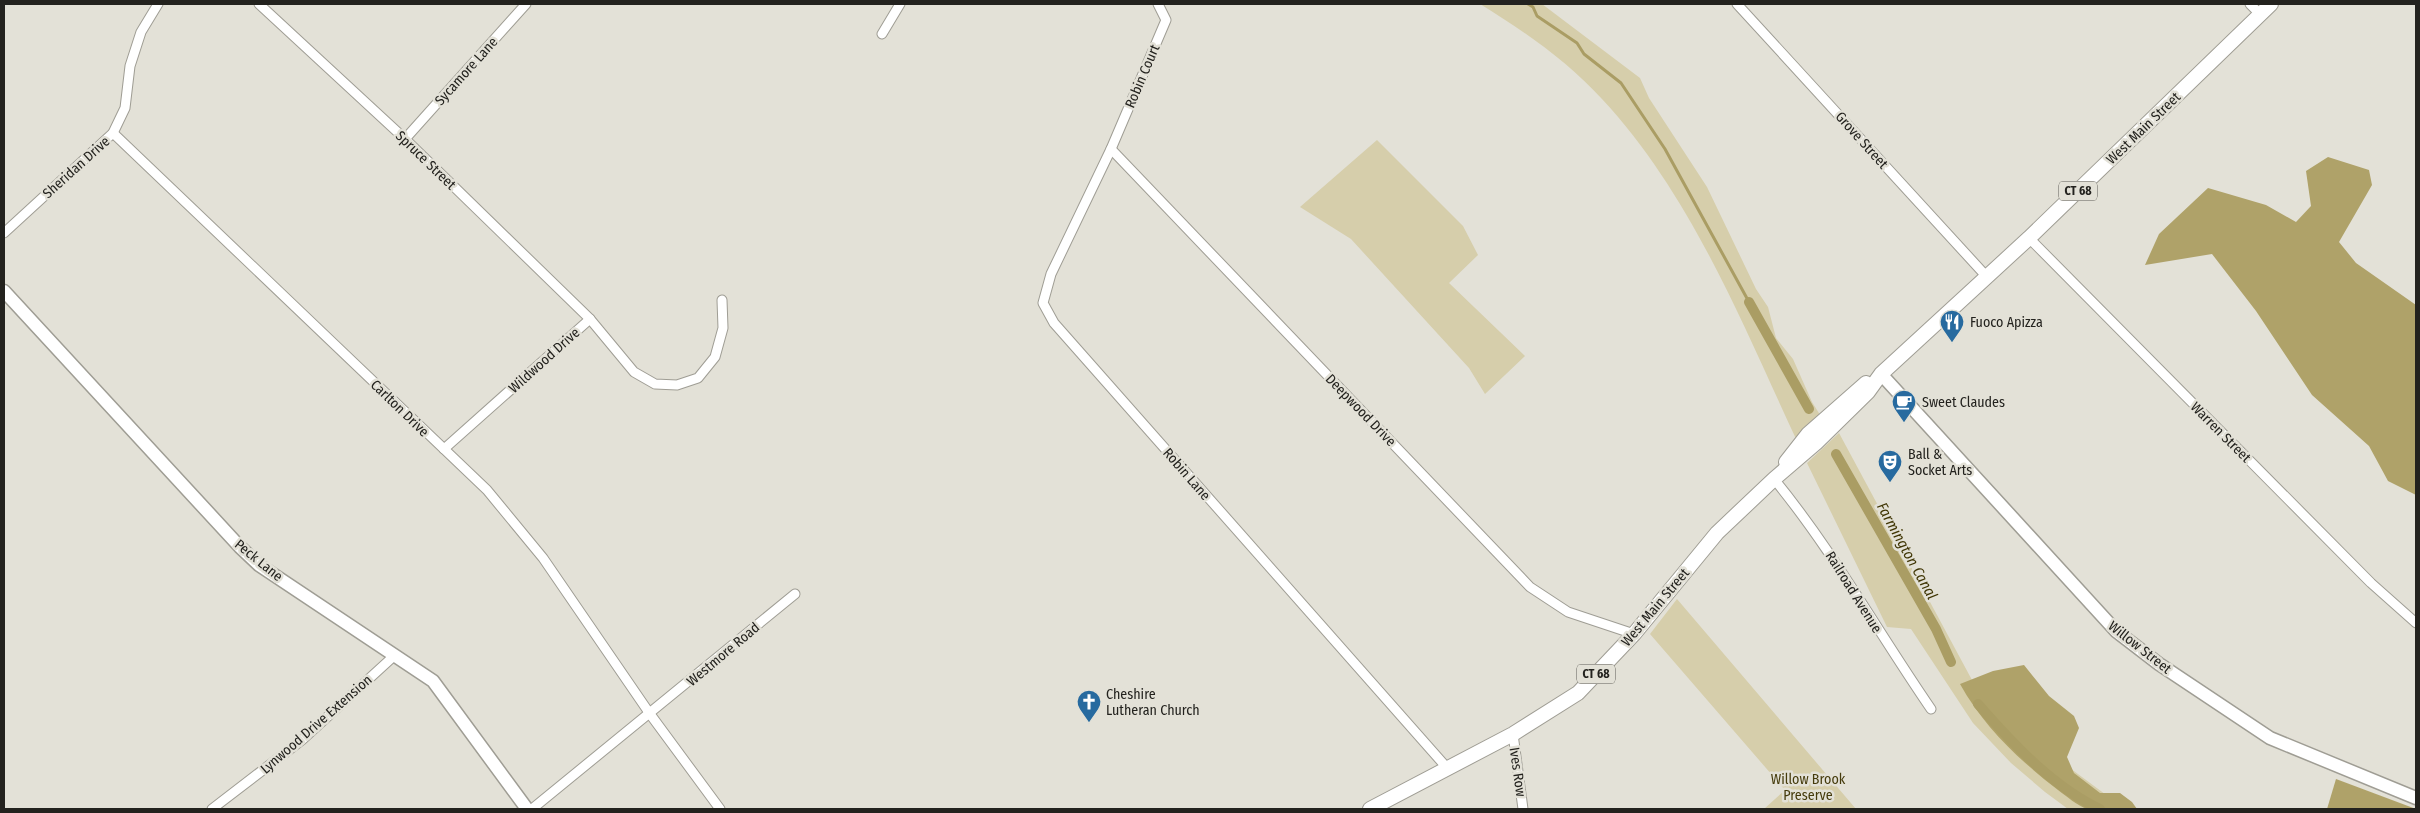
<svg xmlns="http://www.w3.org/2000/svg" width="2420" height="813" font-family="'Fira Sans Condensed',sans-serif">
  <style>
    .green { fill: #d6ceab }
    .forest { fill: #afa269 }
    .lines { fill: none; stroke-linecap: round; stroke-linejoin: round }
    .stream { stroke: #aa9d64; stroke-width: 3 }
    .canal { stroke: #aa9d64; stroke-width: 10 }
    .street-casing { stroke: #9f9d94; stroke-width: 11 }
    .secondary-casing { stroke: #9f9d94; stroke-width: 15 }
    .primary-casing { stroke: #9f9d94; stroke-width: 16 }
    .street { stroke: #fff; stroke-width: 9 }
    .secondary { stroke: #fff; stroke-width: 12 }
    .primary { stroke: #fff; stroke-width: 14 }
    .labels { text-anchor: middle; stroke-width: 5; stroke-linejoin: round; paint-order: stroke }
    .shield { fill: #e3e1d7; stroke: #5d5b56; stroke-width: 1 }
    .shield-label { font-size: 12px; font-weight: bold; fill: #23221e }
    .street-label { font-size: 14px; fill: #23221e; stroke: #e3e1d7 }
    .poi-label { font-size: 14px; fill: #23221e; stroke: #e3e1d7; text-anchor: start }
    .park-label { font-size: 14px; fill: #453b0c; stroke: #e3e1d7 }
    .water-label { font-size: 15px; font-style: italic; fill: #403605; stroke: #e3e1d7 }
  </style>
  <rect width="100%" height="100%" fill="#e3e1d7"/>
  <g class="green">
    <path d="M1480,4H1542L1640,78L1649,98L1707,187L1756,289L1768,307L1776,338L1793,359L1812,402L1822,418L1797,441C1742,323 1692,196 1602,99C1567,61 1524,31 1480,4Z"/>
    <polygon points="1377,140 1463,226 1478,255 1449,283 1525,356 1485,394 1469,368 1351,239 1300,207"/>
    <polygon points="1839,433 1972,680 2043,748 2125,809 2068,809 2045,792 2011,763 1973,723 1911,629 1887,627 1807,463"/>
    <polygon points="1677,599 1856,809 1764,809 1785,790 1650,634"/>
  </g>
  <g class="forest">
    <polygon points="2328,157 2369,170 2372,185 2339,242 2356,263 2416,305 2416,495 2388,481 2369,446 2312,395 2256,311 2212,254 2145,265 2159,234 2208,188 2266,205 2296,222 2311,206 2306,171"/>
    <path d="M2024,665L2049,696L2074,716L2079,728L2067,757L2074,773L2100,793H2120L2132,802L2137,809C2124,809 2099,813 2087,809C2078,806 2066,796 2058,790C2019,760 1984,727 1960,684L1993,671Z"/>
    <polygon points="2336,779 2416,809 2327,809"/>
  </g>
  <g class="lines">
    <polyline class="stream" points="1528,4 1533,7 1537,16 1577,43 1584,54 1621,83 1665,149 1749,302"/>
    <g class="canal">
      <polyline points="1749,302 1809,409"/>
      <polyline points="1836,454 1936,629 1951,662"/>
      <path d="M1978,704C2012,743 2053,787 2100,809"/>
    </g>
    <defs>
      <g id="street">
        <polyline points="259,4 405,139 590,319 634,372 655,384 677,385 698,378 715,357 723,328 722,300"/>
        <polyline points="1158,4 1166,20 1111,149 1051,274 1043,303 1054,323 1448,769"/>
        <polyline points="1737,4 1987,277"/>
        <polyline points="2250,4 2260,14"/>
        <polyline points="882,34 900,4"/>
        <polyline points="113,133 487,490 543,558 650,714 720,809"/>
        <polyline points="405,139 526,4"/>
        <polyline points="1111,149 1530,587 1568,612 1634,634"/>
        <polyline points="4,233 113,133 125,108 130,66 141,32 158,4"/>
        <polyline points="2029,238 2371,583 2416,623"/>
        <polyline points="444,449 590,319"/>
        <path d="M1774,479C1833,551 1878,632 1931,709"/>
        <polyline points="1513,734 1523,809"/>
        <polyline points="212,809 302,740 395,655"/>
        <polyline points="532,809 795,594"/>
      </g>
      <g id="secondary">
        <polyline points="4,291 240,547 259,565 433,681 527,809"/>
        <polyline points="1881,374 2116,631 2159,664 2270,738 2416,798"/>
      </g>
      <g id="primary">
        <polyline points="1786,462 1808,434 1866,383"/>
        <polyline points="1370,809 1513,734 1578,693 1634,634 1717,533 1774,479 1816,443 1868,392 1881,374 2029,238 2271,4"/>
      </g>
    </defs>
    <use href="#street" class="street-casing"/>
    <use href="#secondary" class="secondary-casing"/>
    <use href="#primary" class="primary-casing"/>
    <use href="#street" class="street"/>
    <use href="#secondary" class="secondary"/>
    <use href="#primary" class="primary"/>
  </g>
  <defs>
    <symbol id="restaurant-pin" viewBox="-11 -11 22 30"><path d="M0 17L-7.5 6A9.5 9.5 0 1 1 7.5 6Z" fill="#276a9f" stroke="#e3e1d7"/><path d="M-5-6h1v4h1v-4h1v4h1v-4h1v5L-1.5 .5V6h-2V.5L-5-1ZM5-6V6H3V1.5H1.5Q1.5-4 5-6Z" fill="#fff"/></symbol>
    <symbol id="cafe-pin" viewBox="-11 -11 22 30"><path d="M0 17L-7.5 6A9.5 9.5 0 1 1 7.5 6Z" fill="#276a9f" stroke="#e3e1d7"/><path d="M-5.5-4.5H6V0H3Q3 3.5 0 3.5H-2.5Q-5.5 3.5-5.5 0ZM3-3.2v2h1.7v-2ZM-6 4.5H4V6H-6Z" fill="#fff"/></symbol>
    <symbol id="theatre-pin" viewBox="-11 -11 22 30"><path d="M0 17L-7.5 6A9.5 9.5 0 1 1 7.5 6Z" fill="#276a9f" stroke="#e3e1d7"/><path d="M-5-5.5Q0-4 5-5.5V0Q5 5 0 6Q-5 5-5 0ZM-3.3-2.5H-1v1.5H-3.3ZM1-2.5H3.3v1.5H1ZM-2.8 1Q0 5.5 2.8 1Z" fill="#fff"/></symbol>
    <symbol id="church-pin" viewBox="-11 -11 22 30"><path d="M0 17L-7.5 6A9.5 9.5 0 1 1 7.5 6Z" fill="#276a9f" stroke="#e3e1d7"/><path d="M-1.2-6h2.4v3.5h3.3v2.4h-3.3V6h-2.4V-.1h-3.3v-2.4h3.3Z" fill="#fff"/></symbol>
  </defs>
  <g fill-rule="evenodd">
    <use href="#restaurant-pin" x="1938" y="308" width="28" height="38"/>
    <use href="#cafe-pin" x="1890" y="388" width="28" height="38"/>
    <use href="#theatre-pin" x="1876" y="448" width="28" height="38"/>
    <use href="#church-pin" x="1075" y="688" width="28" height="38"/>
  </g>
  <g class="labels">
    <g class="shield">
      <rect x="2059" y="181.5" width="38" height="19" rx="4"/>
      <rect x="1577" y="664.5" width="38" height="19" rx="4"/>
    </g>
    <g class="shield-label">
      <text x="2078" y="195">CT 68</text>
      <text x="1596" y="678">CT 68</text>
    </g>
    <g class="street-label">
      <text transform="translate(466 71) rotate(-48)" y="5">Sycamore Lane</text>
      <text transform="translate(1142 76) rotate(-67)" y="5">Robin Court</text>
      <text transform="translate(2143 128) rotate(-44)" y="5">West Main Street</text>
      <text transform="translate(1862 140) rotate(48)" y="5">Grove Street</text>
      <text transform="translate(426 160) rotate(44)" y="5">Spruce Street</text>
      <text transform="translate(76 167) rotate(-42)" y="5">Sheridan Drive</text>
      <text transform="translate(544 360) rotate(-42)" y="5">Wildwood Drive</text>
      <text transform="translate(400 408) rotate(44)" y="5">Carlton Drive</text>
      <text transform="translate(1361 410) rotate(46)" y="5">Deepwood Drive</text>
      <text transform="translate(2221 432) rotate(45)" y="5">Warren Street</text>
      <text transform="translate(1187 474) rotate(49)" y="5">Robin Lane</text>
      <text transform="translate(259 560) rotate(39)" y="5">Peck Lane</text>
      <text transform="translate(1854 592) rotate(58)" y="5">Railroad Avenue</text>
      <text transform="translate(1655 607) rotate(-50)" y="5">West Main Street</text>
      <text transform="translate(2140 647) rotate(38)" y="5">Willow Street</text>
      <text transform="translate(723 654) rotate(-40)" y="5">Westmore Road</text>
      <text transform="translate(316 724) rotate(-41)" y="5">Lynwood Drive Extension</text>
      <text transform="translate(1518 772) rotate(82)" y="5">Ives Row</text>
    </g>
    <g class="poi-label">
      <text x="1970" y="327">Fuoco Apizza</text>
      <text x="1922" y="407">Sweet Claudes</text>
      <text x="1908" y="459">Ball &amp;<tspan x="1908" dy="16">Socket Arts</tspan></text>
      <text x="1106" y="699">Cheshire<tspan x="1106" dy="16">Lutheran Church</tspan></text>
    </g>
    <g class="park-label">
      <text x="1808" y="784">Willow Brook<tspan x="1808" dy="16">Preserve</tspan></text>
    </g>
    <g class="water-label">
      <text transform="translate(1907 551) rotate(61)" y="5">Farmington Canal</text>
    </g>
  </g>
  <rect width="2420" height="813" fill="none" stroke="#23221e" stroke-width="10"/>
</svg>
